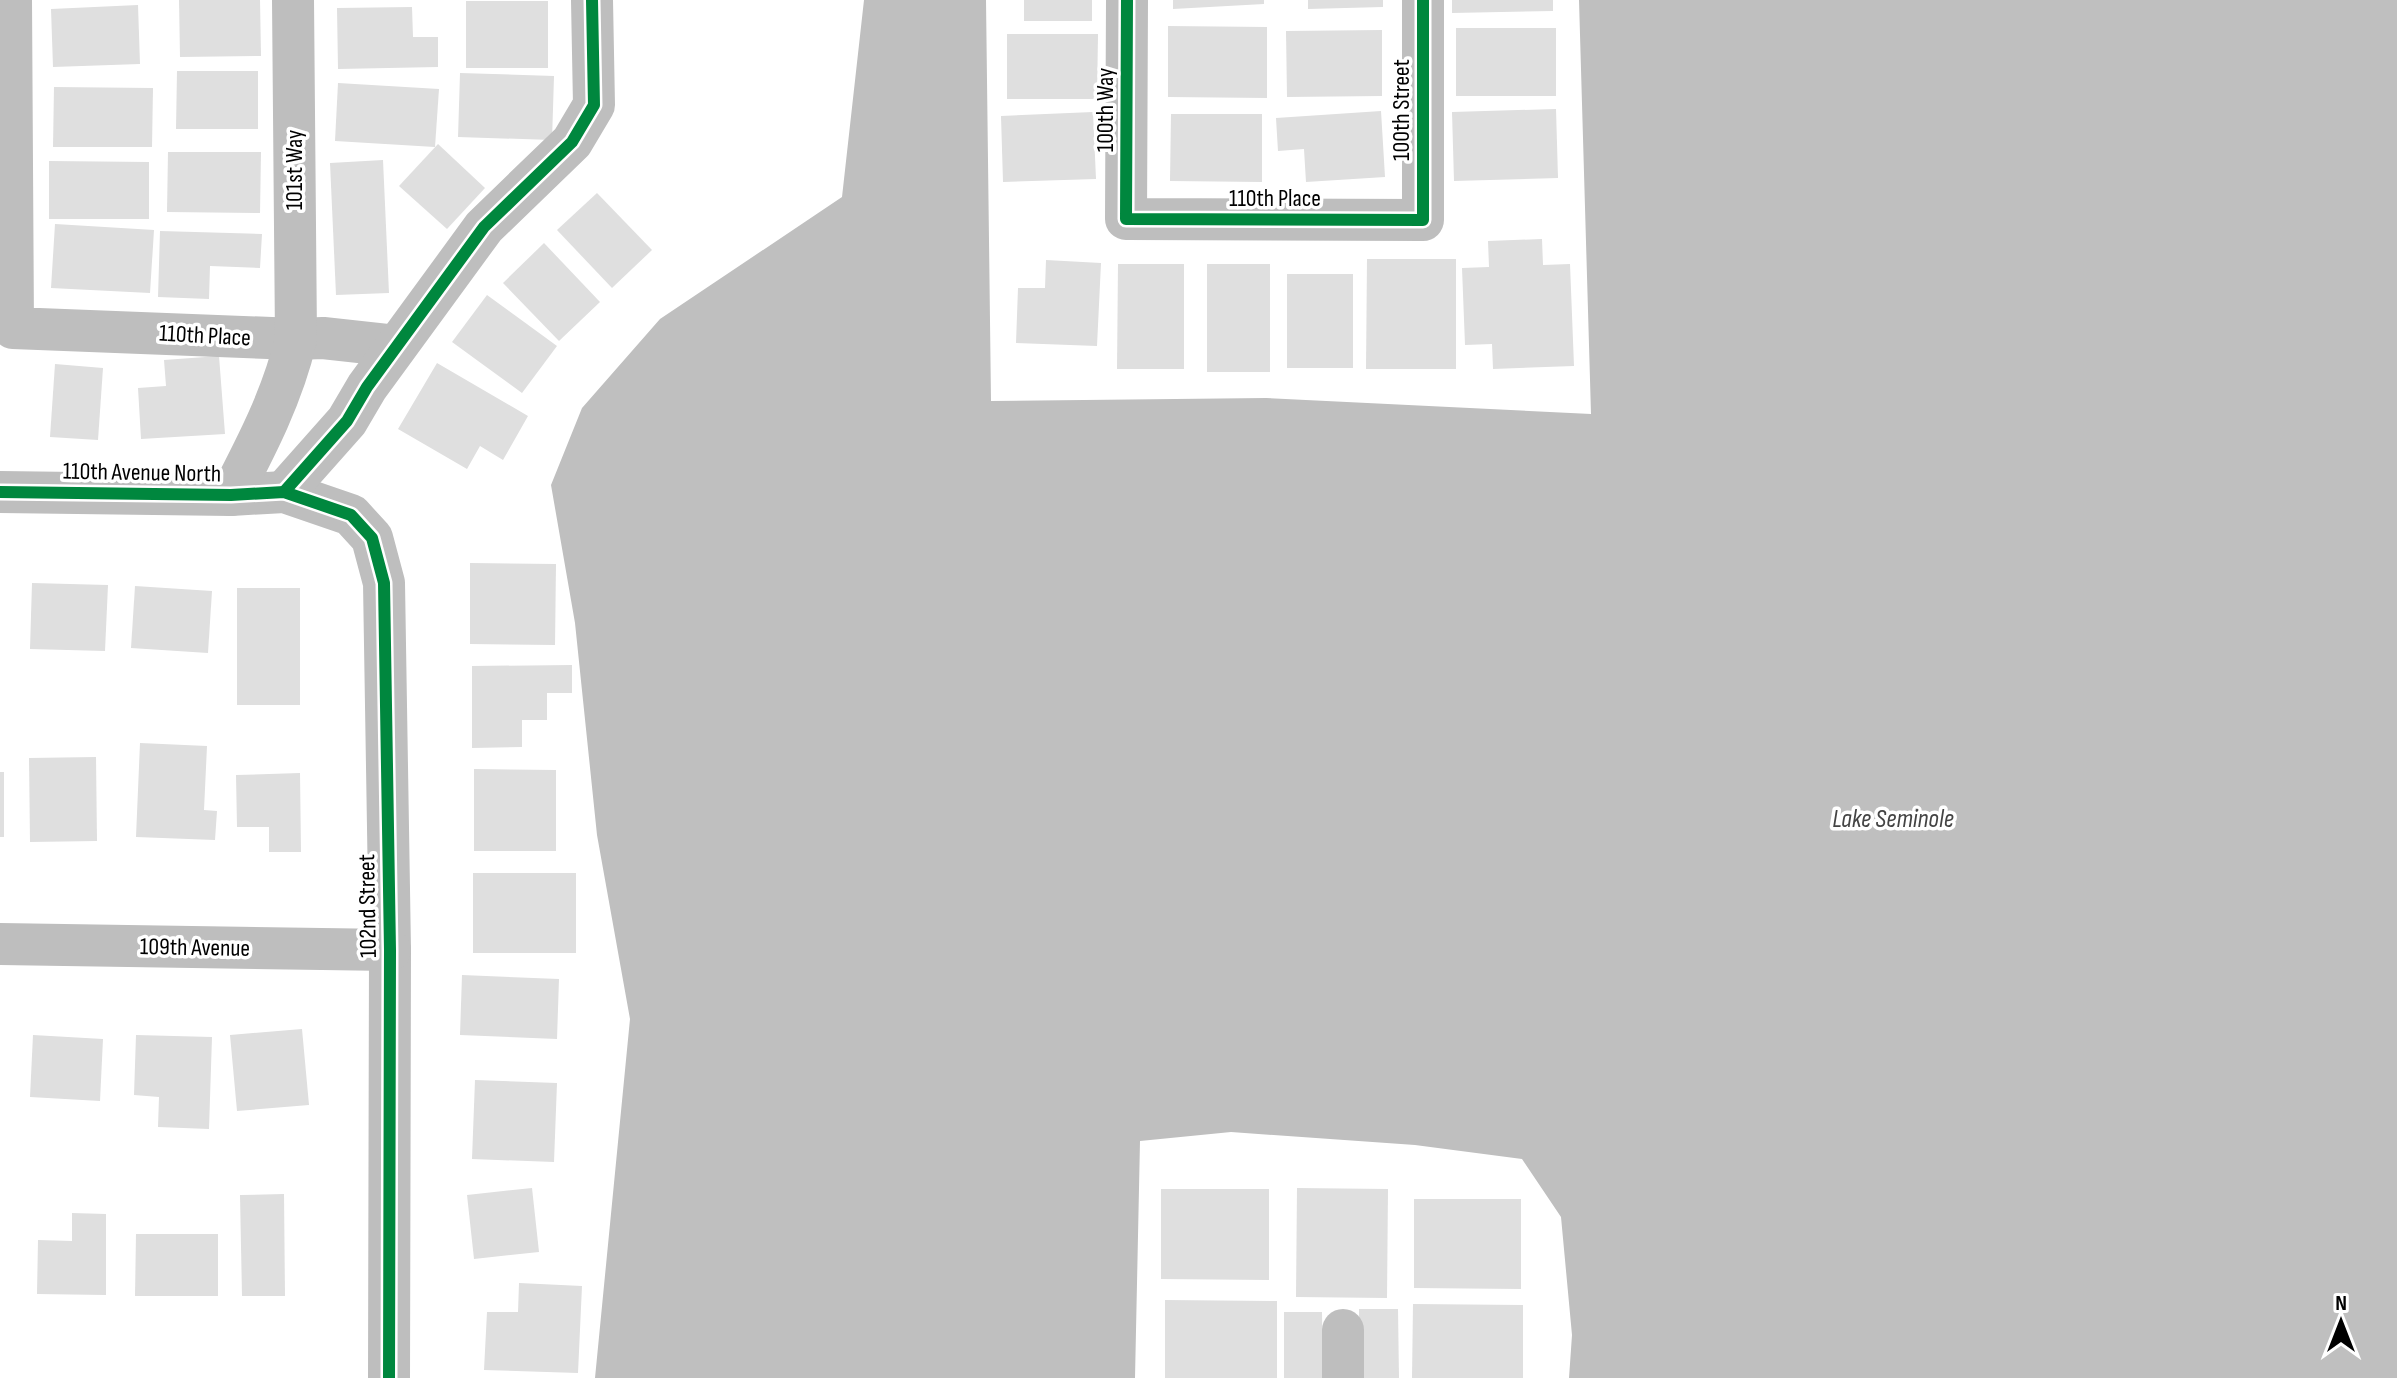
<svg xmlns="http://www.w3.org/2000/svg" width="2397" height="1378" font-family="'Sofia Sans Condensed',sans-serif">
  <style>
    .water { fill: #bfbfbf }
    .building { fill: #dfdfdf }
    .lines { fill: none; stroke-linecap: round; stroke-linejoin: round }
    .minor { stroke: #bebebe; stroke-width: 42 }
    .cycleway-casing { stroke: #fff; stroke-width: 17 }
    .cycleway { stroke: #00873e; stroke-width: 12 }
    .labels { text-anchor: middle; stroke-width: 7; stroke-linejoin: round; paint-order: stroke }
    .street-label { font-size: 24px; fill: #000; stroke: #fff }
    .water-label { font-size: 26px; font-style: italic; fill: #444; stroke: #fff }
  </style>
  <rect width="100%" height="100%" fill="#fff"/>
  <polygon class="water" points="864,0 986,0 991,401 1266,398 1591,414 1579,0 2397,0 2397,1378 1569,1378 1572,1335 1561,1217 1522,1159 1415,1145 1231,1132 1140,1141 1135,1378 595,1378 630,1019 597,835 575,623 551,485 582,408 660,319 842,197"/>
  <g class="building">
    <polygon points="179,0 260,0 261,56 180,57"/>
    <rect x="1024" y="0" width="68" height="21"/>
    <polygon points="1173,0 1264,0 1264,4 1173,9"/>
    <polygon points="1308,0 1383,0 1383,7 1308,9"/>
    <polygon points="1452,0 1553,0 1553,11 1452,13"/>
    <rect x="466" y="1" width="82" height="67"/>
    <polygon points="138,5 140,64 53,67 51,9"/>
    <polygon points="412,7 413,37 438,37 438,67 338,69 337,8"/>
    <polygon points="1168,26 1267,27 1267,98 1168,97"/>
    <rect x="1456" y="28" width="100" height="68"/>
    <polygon points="1382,30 1382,96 1287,97 1286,31"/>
    <polygon points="1007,34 1098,34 1097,99 1007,99"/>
    <polygon points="177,71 258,71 258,129 176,129"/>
    <polygon points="460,73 554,76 552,140 458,137"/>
    <polygon points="338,83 439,89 435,147 335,141"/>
    <polygon points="54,87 153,88 152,147 53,147"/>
    <polygon points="1556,109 1558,178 1454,181 1452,112"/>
    <polygon points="1381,111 1385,177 1306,182 1304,149 1278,151 1276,118"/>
    <polygon points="1093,112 1096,179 1003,182 1001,116"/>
    <polygon points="1171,114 1262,114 1262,182 1170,181"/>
    <polygon points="438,144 485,188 447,229 399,186"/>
    <polygon points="168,152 261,152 260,213 167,212"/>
    <polygon points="383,160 389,293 336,295 330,163"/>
    <polygon points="49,161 149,162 149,219 49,219"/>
    <polygon points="597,193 652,250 612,288 557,230"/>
    <polygon points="55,224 154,230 150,293 51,288"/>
    <polygon points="160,231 262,234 260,268 210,266 209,299 158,297"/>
    <polygon points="1542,239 1543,265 1570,264 1574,366 1493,369 1492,344 1465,345 1462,268 1489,267 1488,241"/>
    <polygon points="544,243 600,302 559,341 503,283"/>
    <polygon points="1367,259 1456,259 1456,369 1366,369"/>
    <polygon points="1046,260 1101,263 1097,346 1016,343 1018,288 1045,288"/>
    <polygon points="1118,264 1184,264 1184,369 1117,369"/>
    <rect x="1207" y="264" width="63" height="108"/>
    <rect x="1287" y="274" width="66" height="94"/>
    <polygon points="487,295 557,346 522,393 452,342"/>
    <polygon points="219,356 225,434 141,439 138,388 166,386 164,360"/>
    <polygon points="437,363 528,416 503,460 480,446 467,469 398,429"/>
    <polygon points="55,364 103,368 98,440 50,437"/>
    <polygon points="470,563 556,564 555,645 470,644"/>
    <polygon points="32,583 108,585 105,651 30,649"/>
    <polygon points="135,586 212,591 208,653 131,648"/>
    <rect x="237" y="588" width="63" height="117"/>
    <polygon points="572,665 572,693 547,693 547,720 522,720 522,747 472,748 472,666"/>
    <polygon points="140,743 207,746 204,810 217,811 215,840 136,837"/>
    <polygon points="96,757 97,841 30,842 29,758"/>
    <polygon points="474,769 556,770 556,851 474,851"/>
    <rect x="0" y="772" width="4" height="65"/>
    <polygon points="300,773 301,852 269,852 269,827 237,827 236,775"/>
    <rect x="473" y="873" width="103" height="80"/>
    <polygon points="462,975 559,979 557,1039 460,1035"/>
    <polygon points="302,1029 309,1105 237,1111 230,1035"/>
    <polygon points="33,1035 103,1039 100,1101 30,1097"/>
    <polygon points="136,1035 212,1037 209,1129 158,1127 159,1097 134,1095"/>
    <polygon points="475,1080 557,1083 554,1162 472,1159"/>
    <polygon points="532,1188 539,1252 474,1259 467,1195"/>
    <polygon points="1297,1188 1388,1189 1387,1298 1296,1297"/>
    <polygon points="1161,1189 1269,1189 1269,1280 1161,1279"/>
    <polygon points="284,1194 285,1296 242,1296 240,1195"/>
    <polygon points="1414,1199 1521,1199 1521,1289 1414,1288"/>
    <polygon points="72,1213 106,1214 106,1295 37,1294 38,1240 72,1241"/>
    <polygon points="136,1234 218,1234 218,1296 135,1296"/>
    <polygon points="519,1283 582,1286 578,1373 484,1370 487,1312 518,1312"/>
    <polygon points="1165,1300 1277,1301 1277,1378 1165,1378"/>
    <polygon points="1413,1304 1523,1305 1523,1378 1412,1378"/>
    <polygon points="1359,1309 1398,1309 1399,1378 1359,1378"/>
    <polygon points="1284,1312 1322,1312 1323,1378 1284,1378"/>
  </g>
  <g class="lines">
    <g class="minor">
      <polyline points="11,0 13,328 296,339 323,338 396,346"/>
      <polyline points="1127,0 1126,219 1423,220 1423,0"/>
      <polyline points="0,492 231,495 284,492 351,515 372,538 384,583 390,950 389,1378"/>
      <polyline points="284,492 347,421 367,387 484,227 572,142 594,105 592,0"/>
      <path d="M231,495C257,445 283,395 296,339L293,0"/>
      <polyline points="0,944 390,950"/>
      <polyline points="1343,1330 1343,1378"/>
    </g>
    <defs>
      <g id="cycleway">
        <polyline points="1127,0 1126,219 1423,220 1423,0"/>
        <polyline points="0,492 231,495 284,492 351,515 372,538 384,583 390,950 389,1378"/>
        <polyline points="284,492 347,421 367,387 484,227 572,142 594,105 592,0"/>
      </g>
    </defs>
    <use href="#cycleway" class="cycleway-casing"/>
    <use href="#cycleway" class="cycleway"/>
  </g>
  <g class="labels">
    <g class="street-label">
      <text transform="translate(1105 110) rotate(-90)" y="8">100th Way</text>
      <text transform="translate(1401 110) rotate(-90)" y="8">100th Street</text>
      <text transform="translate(294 170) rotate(-90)" y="8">101st Way</text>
      <text x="1275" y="206">110th Place</text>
      <text transform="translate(205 335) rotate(3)" y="8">110th Place</text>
      <text transform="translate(142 472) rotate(1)" y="8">110th Avenue North</text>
      <text transform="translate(367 906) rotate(-91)" y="8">102nd Street</text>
      <text transform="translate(195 947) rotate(1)" y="8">109th Avenue</text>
    </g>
    <g class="water-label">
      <text x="1893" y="827">Lake Seminole</text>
    </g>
  </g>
  <g transform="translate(2341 1322)" stroke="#ffffff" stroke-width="6" paint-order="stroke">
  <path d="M0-6L14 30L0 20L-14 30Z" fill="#000000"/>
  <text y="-12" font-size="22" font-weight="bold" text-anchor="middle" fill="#000000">N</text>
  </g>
</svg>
